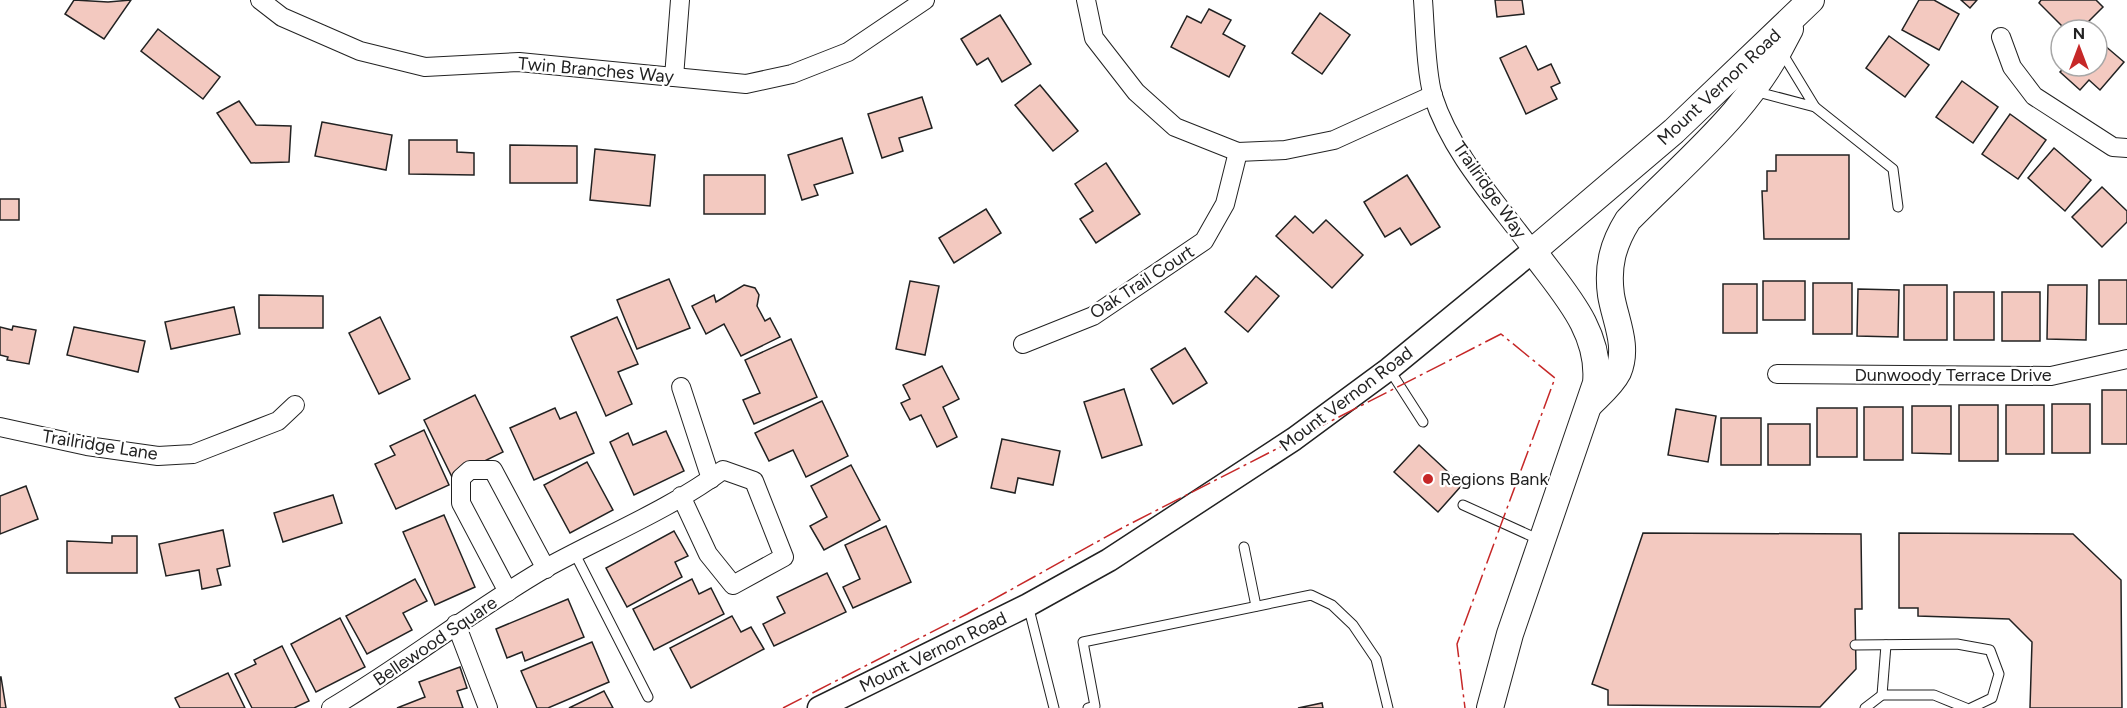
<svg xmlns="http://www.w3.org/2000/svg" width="2127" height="708" font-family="Figtree,sans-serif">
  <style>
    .building { fill: #f3c9c0; stroke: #222; stroke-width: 1.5 }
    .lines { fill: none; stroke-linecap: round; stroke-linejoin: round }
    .service-casing { stroke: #222; stroke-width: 11 }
    .minor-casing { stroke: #222; stroke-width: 20 }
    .tertiary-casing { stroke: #222; stroke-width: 25 }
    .secondary-casing { stroke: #222; stroke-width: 28 }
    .service { stroke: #fff; stroke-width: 9 }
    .minor { stroke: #fff; stroke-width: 18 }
    .tertiary { stroke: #fff; stroke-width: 22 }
    .secondary { stroke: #fff; stroke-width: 26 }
    .power { stroke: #c62828; stroke-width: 1.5; stroke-dasharray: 21 4.5 3 4.5; stroke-linecap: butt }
    .poi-dot { fill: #c62828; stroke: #fff; stroke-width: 2 }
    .labels { text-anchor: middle; stroke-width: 4.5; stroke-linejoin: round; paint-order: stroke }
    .street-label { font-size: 18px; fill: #222; stroke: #fff }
    .poi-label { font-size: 18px; fill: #222; stroke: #fff; text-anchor: start }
  </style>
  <rect width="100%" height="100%" fill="#fff"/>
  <g class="building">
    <polygon points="74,0 108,2 131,0 104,39 65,14"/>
    <polygon points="1495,0 1522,0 1524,14 1497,17"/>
    <polygon points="1919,0 1934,0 1959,14 1939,50 1902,30"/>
    <polygon points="1961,0 1977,0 1970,8"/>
    <polygon points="2041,0 2096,0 2103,7 2080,30 2066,30 2039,3"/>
    <polygon points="1209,9 1231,20 1223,34 1245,46 1229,77 1171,47 1187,16 1201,23"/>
    <polygon points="1320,13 1350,35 1322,74 1292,53"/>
    <polygon points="1000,15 1031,64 1002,82 988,58 977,65 961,39"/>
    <polygon points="158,29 220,77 203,99 141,51"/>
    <polygon points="1889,36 1929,65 1905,97 1866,68"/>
    <polygon points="2097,39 2124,62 2100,90 2089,80 2080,90 2060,72 2066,66 2097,66"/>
    <polygon points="1526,46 1538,70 1551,64 1560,83 1551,87 1557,99 1526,114 1500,58"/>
    <polygon points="1962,81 1998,107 1973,143 1936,117"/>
    <polygon points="1040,85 1078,131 1053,151 1015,105"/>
    <polygon points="922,97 932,128 899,138 903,151 882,158 868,114"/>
    <polygon points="239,101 256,125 291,126 289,162 251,163 217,113"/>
    <polygon points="2010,114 2046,140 2018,179 1982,154"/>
    <polygon points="322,122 392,135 386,170 315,156"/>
    <polygon points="842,138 853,173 814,185 818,195 802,200 788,155"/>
    <polygon points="409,140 457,140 457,152 474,153 474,175 409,174"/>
    <polygon points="510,145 577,146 577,183 510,183"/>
    <polygon points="2054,148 2091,180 2065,211 2028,178"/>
    <polygon points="595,149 655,155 650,206 590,200"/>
    <polygon points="1776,155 1849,155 1849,239 1764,239 1762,191 1767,191 1767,171 1776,171"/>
    <polygon points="1106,163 1140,214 1096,243 1080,219 1093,211 1075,184"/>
    <rect x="704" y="175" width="61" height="39"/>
    <polygon points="1407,175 1440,227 1411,245 1400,228 1385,237 1364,202"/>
    <polygon points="2102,187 2127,211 2127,222 2102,247 2072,217"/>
    <rect x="0" y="199" width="19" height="21"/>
    <polygon points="986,209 1001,233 954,263 939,238"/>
    <polygon points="1295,216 1313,233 1326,220 1363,255 1332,288 1276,236"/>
    <polygon points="1256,276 1279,296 1248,332 1225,312"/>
    <polygon points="669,279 690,328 637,349 617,300"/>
    <rect x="2099" y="280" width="28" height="44"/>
    <polygon points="910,281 939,286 925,355 896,349"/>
    <rect x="1763" y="281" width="42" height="39"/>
    <rect x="1813" y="283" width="39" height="51"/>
    <rect x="1723" y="284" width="34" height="49"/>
    <polygon points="744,285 755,288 759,295 757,306 765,321 770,318 780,337 741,356 724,324 706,334 692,306 714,295 716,302"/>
    <rect x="1904" y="285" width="43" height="55"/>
    <polygon points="2048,285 2087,285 2086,340 2047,339"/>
    <polygon points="1858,289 1899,290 1898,337 1857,336"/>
    <rect x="1954" y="292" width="40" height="48"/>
    <rect x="2002" y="292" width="38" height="49"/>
    <polygon points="259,295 323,296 323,328 259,328"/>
    <polygon points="234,307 240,334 171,349 165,322"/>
    <polygon points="380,317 410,379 379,394 349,333"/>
    <polygon points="617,317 638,364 618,372 632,404 606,416 571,337"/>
    <polygon points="13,326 36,330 29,364 7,360 8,357 0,355 0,327 12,330"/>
    <polygon points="74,327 145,341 138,372 67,355"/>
    <polygon points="791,339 817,397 754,424 743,400 760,393 745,360"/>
    <polygon points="1185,348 1207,383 1173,404 1151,369"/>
    <polygon points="942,366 959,399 943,407 957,437 937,447 921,415 910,420 901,403 910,399 903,385"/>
    <polygon points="1124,389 1142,445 1102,458 1084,402"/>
    <rect x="2102" y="390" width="25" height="54"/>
    <polygon points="475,395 503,452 452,477 424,420"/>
    <polygon points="822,401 848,456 806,477 793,450 769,461 755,433"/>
    <rect x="2052" y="404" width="38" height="49"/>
    <rect x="1959" y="405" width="39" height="56"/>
    <rect x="2006" y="405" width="38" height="49"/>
    <polygon points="1912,406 1951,406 1951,454 1912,453"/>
    <rect x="1864" y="407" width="39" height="53"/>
    <polygon points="555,408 560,419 576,412 594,453 534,480 510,428"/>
    <rect x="1817" y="408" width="40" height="49"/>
    <polygon points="1676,409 1716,416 1708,462 1668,455"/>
    <rect x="1721" y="418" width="40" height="47"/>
    <rect x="1768" y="424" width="42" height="41"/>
    <polygon points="424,430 449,485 396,509 375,464 395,455 390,446"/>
    <polygon points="666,431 684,471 634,495 610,442 628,433 633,445"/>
    <polygon points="1002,439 1060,451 1053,485 1018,478 1015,493 991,488"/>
    <polygon points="1419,445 1462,485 1438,512 1394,472"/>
    <polygon points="587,462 613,510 570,533 544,485"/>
    <polygon points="851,465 880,520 824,550 810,526 827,517 811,486"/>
    <polygon points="26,486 38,519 0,534 0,496"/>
    <polygon points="333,495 342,523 283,542 274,513"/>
    <polygon points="444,515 475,587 435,605 403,532"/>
    <polygon points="886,526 911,582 853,608 843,587 860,579 845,545"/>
    <polygon points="223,530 230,566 217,569 221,585 202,589 199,570 166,576 159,544"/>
    <polygon points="674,531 688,556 675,562 682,577 627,607 606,568"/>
    <polygon points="1643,533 1861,534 1862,609 1855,609 1856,669 1820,707 1608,705 1608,690 1592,684"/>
    <polygon points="1899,533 2073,534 2121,580 2122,708 2030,708 2032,642 2009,619 1918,616 1918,608 1899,608"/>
    <polygon points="112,536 137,536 137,573 67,573 67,541 112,543"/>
    <polygon points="827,573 846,612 774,646 763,624 785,613 777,597"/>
    <polygon points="415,579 427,601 403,613 412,630 367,654 346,616"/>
    <polygon points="692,579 699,594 711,588 724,614 654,650 633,609"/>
    <polygon points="568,599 584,637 525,661 522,652 507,658 496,629"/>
    <polygon points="732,616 741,632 751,627 764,649 691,688 670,648"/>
    <polygon points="340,618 365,667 316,692 291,644"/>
    <polygon points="592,642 609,682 548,708 537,708 521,671"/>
    <polygon points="282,646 309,701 294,708 252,708 235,674 256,664 254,660"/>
    <polygon points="460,667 467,688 457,691 463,708 397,708 425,697 419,682"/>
    <polygon points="228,673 245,708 180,708 175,698"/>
    <polygon points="0,677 1,677 6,708 0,708"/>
    <polygon points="604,691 613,708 569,708"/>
    <polygon points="1322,703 1323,708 1298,708"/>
  </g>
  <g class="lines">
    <defs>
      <g id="service">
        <polyline points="1754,91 1815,107 1781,51"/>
        <polyline points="1815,107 1893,169 1898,207"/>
        <polyline points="1389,369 1423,422"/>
        <polyline points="1463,505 1540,540"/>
        <polyline points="1244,547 1256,606"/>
        <polyline points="575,554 648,697"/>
        <polyline points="1028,605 1054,708"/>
        <polyline points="1855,645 1957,644 1990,650 1999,674 1992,698 1971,708"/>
        <polyline points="1882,695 1886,645"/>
        <polyline points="1088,708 1095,706 1083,642 1311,595 1332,605 1353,625 1376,659 1388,708"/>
        <polyline points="1865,708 1882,695 1934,695 1966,708"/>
      </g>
      <g id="minor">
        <polyline points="260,0 282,17 360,51 425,67 519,62 746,84 792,74 848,52 925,0"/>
        <polyline points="1086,0 1094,38 1136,92 1175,127 1238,152 1285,150 1334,140 1433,95"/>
        <path d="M1423,0C1425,26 1426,73 1433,96C1452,155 1498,203 1533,251"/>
        <polyline points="2001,37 2012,67 2034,96 2113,147 2127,148"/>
        <polyline points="674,77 680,0"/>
        <polyline points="1023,344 1093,316 1204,241 1225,204 1238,152"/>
        <polyline points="1777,374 2051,376 2127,359"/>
        <polyline points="681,387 711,479"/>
        <polyline points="0,427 87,446 158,456 193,454 278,421 295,405"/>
        <polyline points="508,592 461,503 461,478 470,470 493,470 546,569"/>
        <polyline points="456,624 488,708"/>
        <path d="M331,708C404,665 472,611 546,568C604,536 669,510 723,470L754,481L784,557L733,585L708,554L681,496"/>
      </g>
      <polyline id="tertiary" points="819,708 1028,605 1109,560 1294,439 1389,369 1533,251"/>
      <g id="secondary">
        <path d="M1591,403C1600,394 1612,384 1618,372C1629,346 1615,320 1611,295C1607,266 1613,244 1628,220C1690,157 1750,111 1790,29"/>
        <path d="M1490,708L1510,634L1596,383C1601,330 1562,291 1533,251L1674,131L1811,0"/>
      </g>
    </defs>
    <use href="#service" class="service-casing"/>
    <use href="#minor" class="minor-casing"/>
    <use href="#tertiary" class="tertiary-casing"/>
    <use href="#secondary" class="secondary-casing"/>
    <use href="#service" class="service"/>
    <use href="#minor" class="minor"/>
    <use href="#tertiary" class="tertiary"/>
    <use href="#secondary" class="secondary"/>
    <polyline class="power" points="783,708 967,614 1122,528 1501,334 1555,378 1457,644 1465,708"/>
  </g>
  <circle class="poi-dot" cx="1428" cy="479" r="6"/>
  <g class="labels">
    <g class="street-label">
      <text transform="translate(596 70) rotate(5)" y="6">Twin Branches Way</text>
      <text transform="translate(1719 87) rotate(-43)" y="6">Mount Vernon Road</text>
      <text transform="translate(1490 190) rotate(55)" y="6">Trailridge Way</text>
      <text transform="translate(1142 282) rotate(-33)" y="6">Oak Trail Court</text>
      <text x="1953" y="381">Dunwoody Terrace Drive</text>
      <text transform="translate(1346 399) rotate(-37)" y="6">Mount Vernon Road</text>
      <text transform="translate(100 445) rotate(9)" y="6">Trailridge Lane</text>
      <text transform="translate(435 641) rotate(-34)" y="6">Bellewood Square</text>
      <text transform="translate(933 652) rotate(-26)" y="6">Mount Vernon Road</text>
    </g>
    <g class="poi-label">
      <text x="1440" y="485">Regions Bank</text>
    </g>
  </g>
  <g transform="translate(2079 48)"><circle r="28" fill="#ffffff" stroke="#a7a7a7" stroke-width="1.5"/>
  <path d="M0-4.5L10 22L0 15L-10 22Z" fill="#c62828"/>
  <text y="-9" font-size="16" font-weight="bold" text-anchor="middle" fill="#222222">N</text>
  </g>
</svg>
